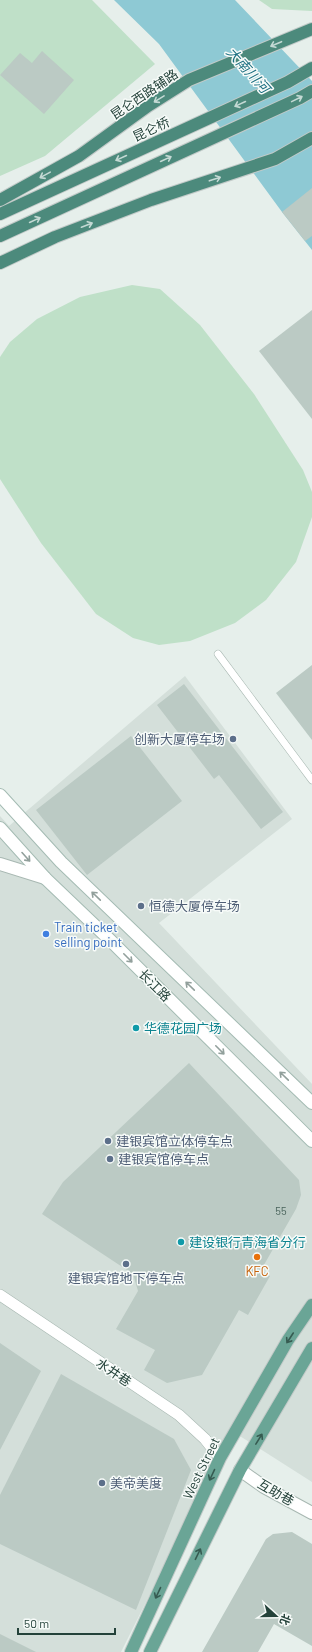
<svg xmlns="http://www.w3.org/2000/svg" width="312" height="1652" font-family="Barlow,'Noto Sans SC',sans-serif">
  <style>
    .built { fill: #d4dfda }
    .green { fill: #bfe0c8 }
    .water { fill: #8ec9d4 }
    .building { fill: #bbcac4 }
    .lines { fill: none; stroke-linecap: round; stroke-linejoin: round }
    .service-casing { stroke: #a8b8b2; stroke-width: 8 }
    .pedestrian-casing { stroke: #a8b8b2; stroke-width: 12 }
    .minor-casing { stroke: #a8b8b2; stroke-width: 14 }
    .secondary-casing { stroke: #a4bbb3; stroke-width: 14 }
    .primary-casing { stroke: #c2cac8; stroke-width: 14 }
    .trunk-casing { stroke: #c2cac8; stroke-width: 14 }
    .service { stroke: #fff; stroke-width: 7 }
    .pedestrian { stroke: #fff; stroke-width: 11 }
    .minor { stroke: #fff; stroke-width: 12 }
    .secondary { stroke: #fff; stroke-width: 12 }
    .primary { stroke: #6aa596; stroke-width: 12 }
    .trunk { stroke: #4c8a7c; stroke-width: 12 }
    .oneway { stroke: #c4d9d4 }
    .oneway2 { stroke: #92a09c }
    .oneway3 { stroke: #365b51 }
    .service-dot { fill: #5c6f8a; stroke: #f7fbf9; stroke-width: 1.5 }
    .shop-dot { fill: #3f7fe0; stroke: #f7fbf9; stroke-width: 1.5 }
    .culture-dot { fill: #0f9aa8; stroke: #f7fbf9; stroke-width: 1.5 }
    .food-dot { fill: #e8710a; stroke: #f7fbf9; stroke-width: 1.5 }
    .labels { text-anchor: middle; stroke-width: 3; stroke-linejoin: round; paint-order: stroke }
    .number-label { font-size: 11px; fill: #4a645c }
    .street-label { font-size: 13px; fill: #24423a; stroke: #f7fbf9 }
    .service-label { font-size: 13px; fill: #4e5e75; stroke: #f7fbf9; text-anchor: start }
    .shop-label { font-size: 13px; fill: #366cbe; stroke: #f7fbf9; text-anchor: start }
    .culture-label { font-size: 13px; fill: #0d838f; stroke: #f7fbf9; text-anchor: start }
    .food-label { font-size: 13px; fill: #c56008; stroke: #f7fbf9 }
    .water-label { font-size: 14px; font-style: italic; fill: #1c6f80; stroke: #f7fbf9 }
  </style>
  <rect width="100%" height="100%" fill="#e6efeb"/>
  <polygon class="built" points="185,676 292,819 159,923 312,1084 312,1482 235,1433 212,1470 121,1652 0,1652 0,816 9,826"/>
  <g class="green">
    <polygon points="0,0 92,0 155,64 45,156 0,176"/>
    <polygon points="259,0 312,0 312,11 272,9"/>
    <polygon points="132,285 160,289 200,325 254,394 303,470 312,492 312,517 296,562 266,600 235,623 190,641 159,645 133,638 96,614 41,543 0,479 0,357 10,342 37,319 80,297"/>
  </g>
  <polygon class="water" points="114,0 235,0 312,81 312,250 282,212 159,44"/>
  <g class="building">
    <polygon points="42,51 74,80 44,114 0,75 20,53 32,63"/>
    <polygon points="312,188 312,236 305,241 282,212"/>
    <polygon points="312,310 312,419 259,351"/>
    <polygon points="312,665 312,740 276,693"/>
    <polygon points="184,684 283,812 261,829 219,775 214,779 157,705"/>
    <polygon points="131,736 182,801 87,875 36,810"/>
    <polygon points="189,1063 299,1180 301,1195 296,1209 261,1270 270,1276 248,1315 239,1310 202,1375 167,1383 144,1370 155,1350 116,1329 138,1291 133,1274 42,1214 63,1182"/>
    <polygon points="0,1343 41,1371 0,1450"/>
    <polygon points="61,1374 174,1439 191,1470 136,1610 0,1544 0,1495"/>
    <polygon points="292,1532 312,1544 312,1646 274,1624 258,1652 202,1652 266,1539 273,1534"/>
    <polygon points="0,1634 36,1652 0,1652"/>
  </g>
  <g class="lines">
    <defs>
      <polyline id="service" points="218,654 312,780"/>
      <polyline id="pedestrian" points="0,1295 179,1415 205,1439 220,1458"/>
      <g id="minor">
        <polyline points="0,864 45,878"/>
        <polyline points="240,1470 264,1487 312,1513"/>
      </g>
      <g id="secondary">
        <polyline points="0,795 61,862 312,1103"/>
        <polyline points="0,828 45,878 110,940 312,1141"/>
      </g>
      <g id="primary">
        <polyline points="131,1652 220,1458 288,1340 312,1305"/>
        <polyline points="150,1652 240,1470 312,1348"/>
      </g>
      <g id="trunk">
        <polyline points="0,200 79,156 148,106 189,80 312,29"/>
        <polyline points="0,214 288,82 312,68"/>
        <polyline points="0,236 300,98 312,91"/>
        <polyline points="0,263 55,237 151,200 275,159 312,138"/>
      </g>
    </defs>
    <use href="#service" class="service-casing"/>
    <use href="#pedestrian" class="pedestrian-casing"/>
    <use href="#minor" class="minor-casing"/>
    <use href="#secondary" class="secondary-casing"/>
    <use href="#primary" class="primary-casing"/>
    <use href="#trunk" class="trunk-casing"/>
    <use href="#service" class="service"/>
    <use href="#pedestrian" class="pedestrian"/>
    <use href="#minor" class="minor"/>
    <use href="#secondary" class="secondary"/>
    <use href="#primary" class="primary"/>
    <use href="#trunk" class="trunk"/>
  </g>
  <defs><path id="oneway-shaft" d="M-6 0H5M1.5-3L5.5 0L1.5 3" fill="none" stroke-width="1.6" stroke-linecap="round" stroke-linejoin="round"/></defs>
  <g class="oneway">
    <use href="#oneway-shaft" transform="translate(276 44) rotate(157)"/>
    <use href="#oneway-shaft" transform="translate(159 99) rotate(148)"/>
    <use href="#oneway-shaft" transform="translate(297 99) rotate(-26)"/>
    <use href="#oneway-shaft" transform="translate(240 104) rotate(155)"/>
    <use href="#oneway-shaft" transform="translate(121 158) rotate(155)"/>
    <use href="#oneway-shaft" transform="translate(166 159) rotate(-25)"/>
    <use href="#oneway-shaft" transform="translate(45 175) rotate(151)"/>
    <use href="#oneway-shaft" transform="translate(215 179) rotate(-18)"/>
    <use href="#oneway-shaft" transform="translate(35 220) rotate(-25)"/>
    <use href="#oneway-shaft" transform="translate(87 225) rotate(-21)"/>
  </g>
  <g class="oneway2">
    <use href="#oneway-shaft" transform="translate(26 857) rotate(48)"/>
    <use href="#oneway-shaft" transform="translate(96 896) rotate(-136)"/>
    <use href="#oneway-shaft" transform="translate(128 958) rotate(45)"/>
    <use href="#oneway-shaft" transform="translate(190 986) rotate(-136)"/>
    <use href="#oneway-shaft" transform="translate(220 1050) rotate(45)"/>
    <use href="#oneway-shaft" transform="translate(284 1076) rotate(-136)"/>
  </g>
  <g class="oneway3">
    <use href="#oneway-shaft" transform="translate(290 1338) rotate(123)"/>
    <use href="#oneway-shaft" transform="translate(259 1439) rotate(-58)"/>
    <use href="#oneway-shaft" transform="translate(212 1475) rotate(115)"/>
    <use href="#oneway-shaft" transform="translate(198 1554) rotate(-64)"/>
    <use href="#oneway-shaft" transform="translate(158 1593) rotate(115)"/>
  </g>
  <g class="service-dot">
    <circle cx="233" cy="739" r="4"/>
    <circle cx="141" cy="906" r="4"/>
    <circle cx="108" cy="1141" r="4"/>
    <circle cx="110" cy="1159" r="4"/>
    <circle cx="126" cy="1264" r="4"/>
    <circle cx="102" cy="1483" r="4"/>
  </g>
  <circle class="shop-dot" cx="46" cy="934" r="4"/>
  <g class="culture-dot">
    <circle cx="136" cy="1028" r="4"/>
    <circle cx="181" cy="1242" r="4"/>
  </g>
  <circle class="food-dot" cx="257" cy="1257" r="4"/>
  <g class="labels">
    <g class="number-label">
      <text x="281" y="1215">55</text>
    </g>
    <g class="street-label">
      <text transform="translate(144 94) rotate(-34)" y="5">昆仑西路辅路</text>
      <text transform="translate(151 129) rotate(-25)" y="5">昆仑桥</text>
      <text transform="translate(155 985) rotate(45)" y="5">长江路</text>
      <text transform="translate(114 1372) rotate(34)" y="5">水井巷</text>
      <text transform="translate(201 1468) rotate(-64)" y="5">West Street</text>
      <text transform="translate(276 1492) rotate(30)" y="5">互助巷</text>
    </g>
    <g class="service-label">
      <text x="225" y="744" text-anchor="end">创新大厦停车场</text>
      <text x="149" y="911">恒德大厦停车场</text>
      <text x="116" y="1146">建银宾馆立体停车点</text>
      <text x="118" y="1164">建银宾馆停车点</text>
      <text x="126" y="1283" text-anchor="middle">建银宾馆地下停车点</text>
      <text x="110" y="1488">美帝美度</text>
    </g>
    <g class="shop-label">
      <text x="54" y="932">Train ticket<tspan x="54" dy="15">selling point</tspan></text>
    </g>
    <g class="culture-label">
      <text x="144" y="1033">华德花园广场</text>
      <text x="189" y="1247">建设银行青海省分行</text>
    </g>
    <g class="food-label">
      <text x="257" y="1276">KFC</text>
    </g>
    <g class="water-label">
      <text transform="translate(248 70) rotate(48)" y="5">大南川河</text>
    </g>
  </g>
  <g transform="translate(276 1616) rotate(111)" stroke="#f7fbf9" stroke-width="3" paint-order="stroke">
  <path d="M0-3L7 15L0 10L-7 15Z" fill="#24423a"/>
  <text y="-6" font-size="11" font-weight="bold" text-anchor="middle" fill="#24423a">北</text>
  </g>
  <path d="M18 1628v6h97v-6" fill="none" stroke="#24423a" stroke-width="2"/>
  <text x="24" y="1628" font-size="12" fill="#24423a" stroke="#f7fbf9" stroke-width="3" paint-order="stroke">50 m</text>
</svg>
